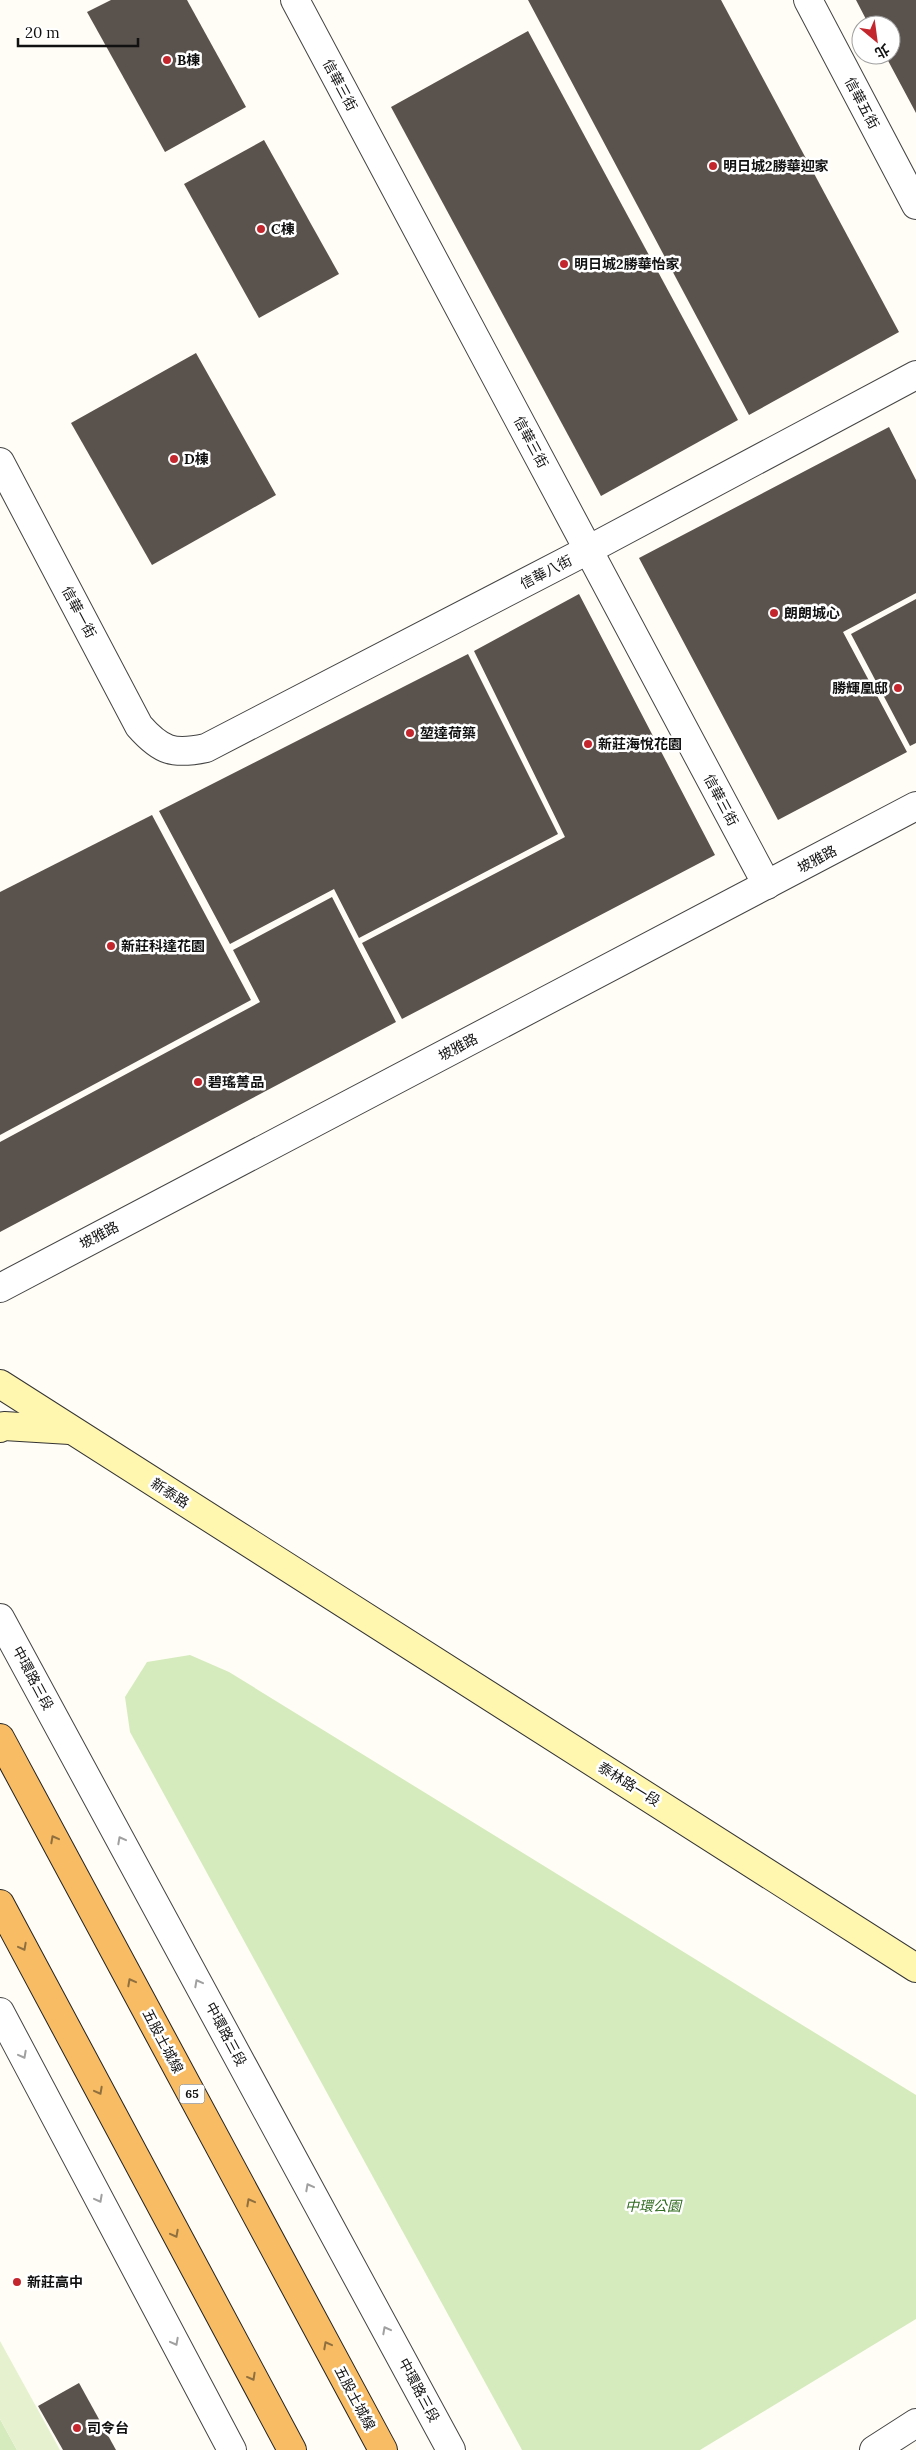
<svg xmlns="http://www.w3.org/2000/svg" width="916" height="2450" font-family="Lora,'Noto Sans TC',serif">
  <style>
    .green { fill: #d5ebbd }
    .pitch { fill: #e6f2cf }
    .building { fill: #5a524d }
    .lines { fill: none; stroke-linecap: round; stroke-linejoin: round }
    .minor-casing { stroke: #444; stroke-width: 30 }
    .tertiary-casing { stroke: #444; stroke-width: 30 }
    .secondary-casing { stroke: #333; stroke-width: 30 }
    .trunk-casing { stroke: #222; stroke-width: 30 }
    .minor { stroke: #fff; stroke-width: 28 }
    .tertiary { stroke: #fff; stroke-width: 28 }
    .secondary { stroke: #fff6b0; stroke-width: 28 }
    .trunk { stroke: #f7bc64; stroke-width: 28 }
    .oneway { stroke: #906f3f }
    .oneway2 { stroke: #a0a0a0 }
    .poi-dot { fill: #c4262e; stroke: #fff; stroke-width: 2 }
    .labels { text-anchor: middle; stroke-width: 5; stroke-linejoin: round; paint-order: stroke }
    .shield { fill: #fff; stroke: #585858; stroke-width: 1 }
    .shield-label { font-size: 12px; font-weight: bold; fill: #111 }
    .poi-label { font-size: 14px; font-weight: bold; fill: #111; stroke: #fff; text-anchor: start }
    .street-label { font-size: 14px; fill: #111; stroke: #fff }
    .park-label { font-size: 14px; font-style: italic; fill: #2f6b1f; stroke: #fff }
  </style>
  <rect width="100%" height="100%" fill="#fffdf5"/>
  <g class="green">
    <polygon points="190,1655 229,1672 916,2095 916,2319 700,2450 522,2450 130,1732 125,1697 147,1662"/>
    <polygon points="0,2419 17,2450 0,2450"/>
  </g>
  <polygon class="pitch" points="0,2341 60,2450 17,2450 0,2419"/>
  <g class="building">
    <polygon points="111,0 187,0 246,107 165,152 87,12"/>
    <polygon points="528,0 721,0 899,332 749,415"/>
    <polygon points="856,0 916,0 916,113 885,55 891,55 891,25 869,25"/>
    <polygon points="528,31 738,420 601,496 391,107"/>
    <polygon points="264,140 339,274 259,318 184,184"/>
    <polygon points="196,353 276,495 152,565 71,423"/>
    <polygon points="889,427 916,480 916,593 843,632 907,752 778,820 639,558"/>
    <polygon points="579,594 715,855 402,1019 362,943 565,837 474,651"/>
    <polygon points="916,599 916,743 910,746 851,634"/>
    <polygon points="468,654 558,834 359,938 334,889 230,944 159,811"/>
    <polygon points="152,815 251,1000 0,1135 0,892"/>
    <polygon points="332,897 396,1022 0,1232 0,1142 260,1002 233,950"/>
    <polygon points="79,2383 116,2450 63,2450 38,2406"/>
  </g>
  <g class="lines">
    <defs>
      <g id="minor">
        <polyline points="295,0 767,885"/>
        <polyline points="808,0 916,205"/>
        <path d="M0,462L139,726C161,751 173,755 206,748L588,550L916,375"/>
        <polyline points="0,1288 916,806"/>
      </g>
      <g id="tertiary">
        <polyline points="0,1618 451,2450"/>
        <polyline points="0,2012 232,2450"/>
        <polyline points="874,2450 916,2423"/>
      </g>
      <g id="secondary">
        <polyline points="0,1384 916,1968"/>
        <polyline points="0,1428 4,1426 70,1430"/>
      </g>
      <g id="trunk">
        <polyline points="0,1738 383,2450"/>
        <polyline points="0,1904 292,2450"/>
      </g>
    </defs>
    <use href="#minor" class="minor-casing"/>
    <use href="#tertiary" class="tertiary-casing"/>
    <use href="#secondary" class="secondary-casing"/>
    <use href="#trunk" class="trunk-casing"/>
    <use href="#minor" class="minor"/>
    <use href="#tertiary" class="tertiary"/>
    <use href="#secondary" class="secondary"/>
    <use href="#trunk" class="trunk"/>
  </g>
  <defs><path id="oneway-chevron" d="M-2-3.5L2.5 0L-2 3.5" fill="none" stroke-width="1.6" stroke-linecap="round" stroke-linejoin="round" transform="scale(1.25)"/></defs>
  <g class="oneway">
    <use href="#oneway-chevron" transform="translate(54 1839) rotate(-118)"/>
    <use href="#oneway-chevron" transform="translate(23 1947) rotate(62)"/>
    <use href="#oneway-chevron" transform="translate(131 1982) rotate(-118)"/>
    <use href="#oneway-chevron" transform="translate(99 2091) rotate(62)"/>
    <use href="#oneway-chevron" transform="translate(250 2202) rotate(-118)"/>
    <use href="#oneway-chevron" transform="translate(175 2234) rotate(62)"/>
    <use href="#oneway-chevron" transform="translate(327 2345) rotate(-118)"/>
    <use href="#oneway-chevron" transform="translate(252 2377) rotate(61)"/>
  </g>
  <g class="oneway2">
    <use href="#oneway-chevron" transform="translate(121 1840) rotate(-118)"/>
    <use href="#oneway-chevron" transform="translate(198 1983) rotate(-118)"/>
    <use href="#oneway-chevron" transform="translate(23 2055) rotate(62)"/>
    <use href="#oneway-chevron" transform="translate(309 2187) rotate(-118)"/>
    <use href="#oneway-chevron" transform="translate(99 2199) rotate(62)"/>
    <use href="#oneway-chevron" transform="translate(386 2330) rotate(-118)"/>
    <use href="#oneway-chevron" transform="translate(175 2342) rotate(62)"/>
  </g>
  <g class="poi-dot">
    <circle cx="167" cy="60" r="5"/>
    <circle cx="713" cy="166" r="5"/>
    <circle cx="261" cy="229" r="5"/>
    <circle cx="564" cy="264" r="5"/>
    <circle cx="174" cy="459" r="5"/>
    <circle cx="774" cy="613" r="5"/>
    <circle cx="898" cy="688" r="5"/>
    <circle cx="410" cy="733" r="5"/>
    <circle cx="588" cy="744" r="5"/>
    <circle cx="111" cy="946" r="5"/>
    <circle cx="198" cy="1082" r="5"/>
    <circle cx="17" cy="2282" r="5"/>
    <circle cx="77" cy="2428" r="5"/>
  </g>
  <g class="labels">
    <rect class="shield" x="179.5" y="2084.5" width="25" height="19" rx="4"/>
    <g class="shield-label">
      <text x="192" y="2098">65</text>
    </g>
    <g class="poi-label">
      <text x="177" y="65">B棟</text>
      <text x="723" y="171">明日城2勝華迎家</text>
      <text x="271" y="234">C棟</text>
      <text x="574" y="269">明日城2勝華怡家</text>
      <text x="184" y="464">D棟</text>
      <text x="784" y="618">朗朗城心</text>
      <text x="888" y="693" text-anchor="end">勝輝凰邸</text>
      <text x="420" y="738">堃達荷築</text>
      <text x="598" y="749">新莊海悅花園</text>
      <text x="121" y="951">新莊科達花園</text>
      <text x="208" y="1087">碧瑤菁品</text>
      <text x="27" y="2287">新莊高中</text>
      <text x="87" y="2433">司令台</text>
    </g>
    <g class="street-label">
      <text transform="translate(340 85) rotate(62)" y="5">信華三街</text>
      <text transform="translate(862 103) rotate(62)" y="5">信華五街</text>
      <text transform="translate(531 442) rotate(62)" y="5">信華三街</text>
      <text transform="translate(546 572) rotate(-27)" y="5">信華八街</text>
      <text transform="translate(79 612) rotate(62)" y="5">信華一街</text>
      <text transform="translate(721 800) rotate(62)" y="5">信華三街</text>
      <text transform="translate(817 859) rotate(-28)" y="5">坡雅路</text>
      <text transform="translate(458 1047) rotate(-28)" y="5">坡雅路</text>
      <text transform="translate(99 1235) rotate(-28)" y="5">坡雅路</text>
      <text transform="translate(170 1493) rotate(33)" y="5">新泰路</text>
      <text transform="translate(33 1678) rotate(62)" y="5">中環路三段</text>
      <text transform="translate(629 1784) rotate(32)" y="5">泰林路一段</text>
      <text transform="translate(226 2034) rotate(62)" y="5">中環路三段</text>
      <text transform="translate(163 2041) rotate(62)" y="5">五股土城線</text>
      <text transform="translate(419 2390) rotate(62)" y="5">中環路三段</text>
      <text transform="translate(355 2398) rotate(62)" y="5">五股土城線</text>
    </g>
    <g class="park-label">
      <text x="653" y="2211">中環公園</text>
    </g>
  </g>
  <g transform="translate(876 40) rotate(151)"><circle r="24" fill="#ffffff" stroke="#a0a0a0"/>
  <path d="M0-4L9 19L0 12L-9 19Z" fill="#c4262e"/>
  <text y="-8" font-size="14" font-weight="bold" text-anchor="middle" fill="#111111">北</text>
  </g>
  <path d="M18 38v8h120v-8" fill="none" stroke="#111111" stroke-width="2.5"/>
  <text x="25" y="38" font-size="15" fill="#111111" stroke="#ffffff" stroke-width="4" paint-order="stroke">20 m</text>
</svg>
